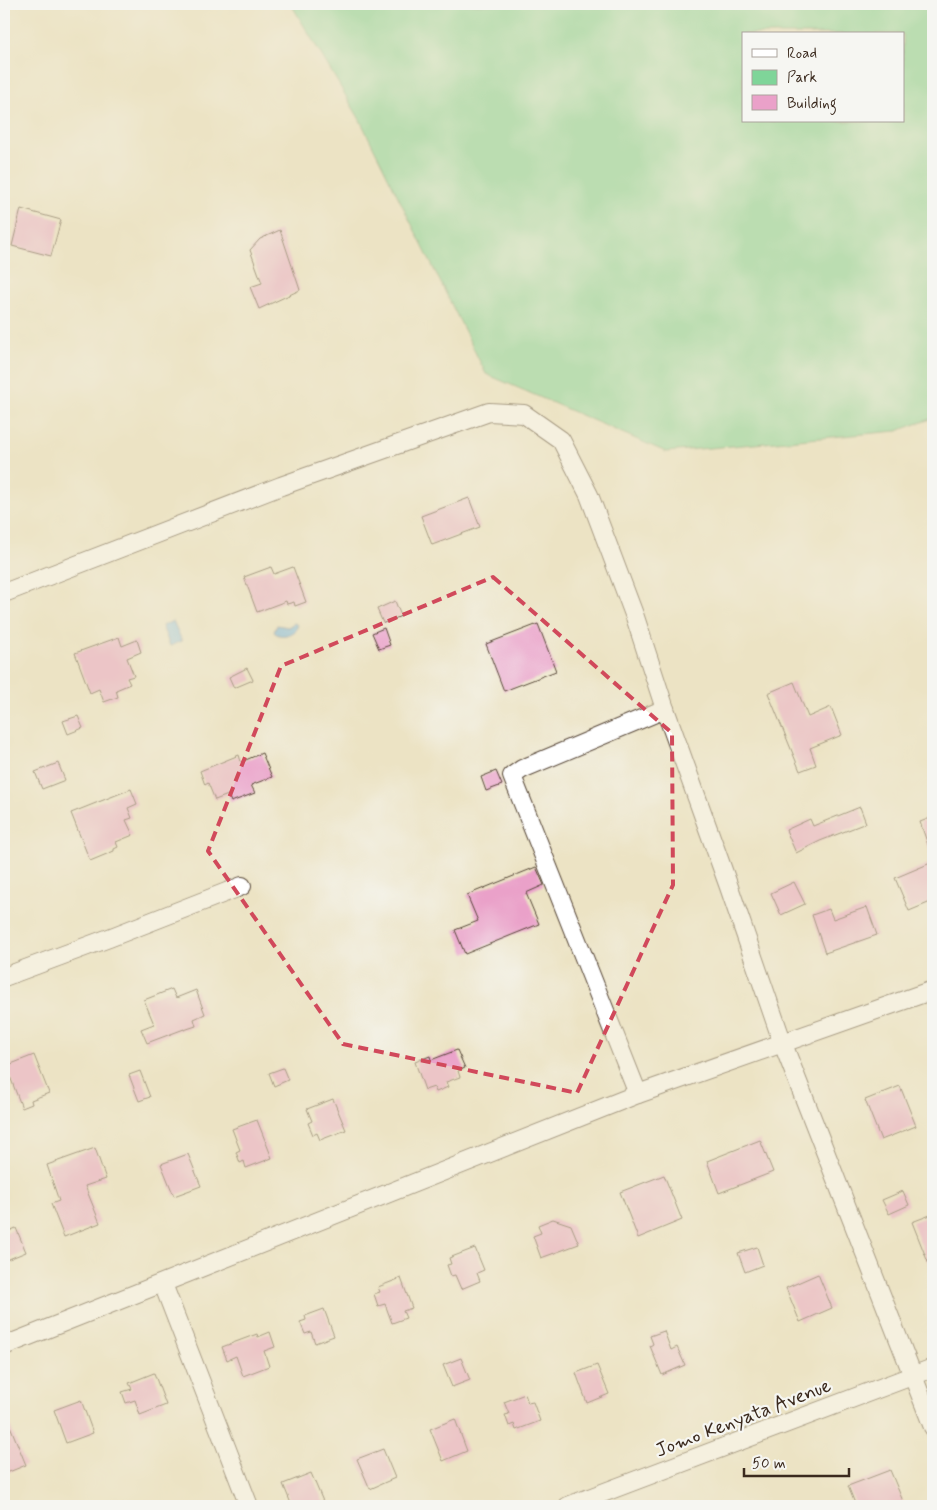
<svg xmlns="http://www.w3.org/2000/svg" width="937" height="1510" font-family="Mynerve,sans-serif">
  <style>
    .green { fill: #7fd599; stroke: #5d805c; fill-rule: evenodd }
    .water { fill: #71b6e7; stroke: #567082 }
    .building { fill: #eaa1c9 }
    .lines { fill: none; stroke-linecap: round; stroke-linejoin: round }
    .minor-casing { stroke: #564637; stroke-width: 20 }
    .minor { stroke: #fff; stroke-width: 18 }
    .marked { fill: none; stroke: #d1495b; stroke-width: 4; stroke-dasharray: 10 6; stroke-linejoin: round }
    .labels { text-anchor: middle; stroke-width: 4.5; stroke-linejoin: round; paint-order: stroke }
    .street-label { font-size: 20px; fill: #3b2a1e; stroke: #f6f6f2 }
  </style>
  <rect width="100%" height="100%" fill="#f6f6f2"/>
  <filter id="ink" filterUnits="userSpaceOnUse"><feTurbulence type="fractalNoise" baseFrequency=".02" numOctaves="2"/><feDisplacementMap in="SourceGraphic" scale="10" xChannelSelector="R" yChannelSelector="G"/><feConvolveMatrix kernelMatrix="1 2 1 2 8 2 1 2 1" color-interpolation-filters="sRGB"/></filter>
  <filter id="wash" filterUnits="userSpaceOnUse"><feTurbulence type="fractalNoise" baseFrequency=".0096" numOctaves="4" result="noise"/><feDisplacementMap in="SourceGraphic" scale="20" xChannelSelector="R" yChannelSelector="G"/><feGaussianBlur stdDeviation="1.12" result="paint"/><feColorMatrix in="noise" values="0 0 0 0 0 0 0 0 0 0 0 0 0 0 0 0 0 1.4 0 .05"/><feComposite in="paint" operator="in"/></filter>
  <g filter="url(#wash)">
    <rect width="100%" height="100%" fill="#ece3c4"/>
    <path class="green" d="M291,4H933V418L897,431L666,452L486,374L359,118ZM743,34H903V121H743Z"/>
    <g class="water">
      <polygon points="173,621 182,641 170,646 162,626"/>
      <path d="M294,623L298,625L295,632C288,635 280,638 274,632L277,625L288,627Z"/>
    </g>
    <g id="blocks">
      <g class="building">
        <polygon points="21,209 61,220 51,256 12,246"/>
        <polygon points="280,230 300,290 259,309 250,287 262,283 250,250 260,239"/>
        <polygon points="469,498 480,527 432,545 421,516"/>
        <polygon points="271,567 274,574 293,567 306,602 295,606 294,602 287,604 286,601 257,612 244,577"/>
        <polygon points="395,601 401,616 383,623 377,609"/>
        <polygon points="538,624 556,671 504,691 486,644"/>
        <polygon points="384,628 390,645 379,649 372,633"/>
        <polygon points="119,637 122,646 137,640 141,652 127,658 134,676 127,678 130,684 116,690 118,697 104,702 99,689 90,693 75,653"/>
        <polygon points="247,668 253,680 234,688 229,677"/>
        <polygon points="794,682 808,717 831,707 842,735 810,748 816,765 800,771 768,693"/>
        <polygon points="78,716 83,728 68,734 63,721"/>
        <polygon points="262,753 272,777 251,785 255,793 231,802 228,795 215,800 208,783 205,785 200,771 239,755 241,762"/>
        <polygon points="58,763 65,780 42,789 35,772"/>
        <polygon points="496,771 502,785 486,791 481,777"/>
        <polygon points="131,789 137,804 128,808 132,818 126,820 133,835 116,842 118,847 114,849 114,851 90,861 71,813"/>
        <polygon points="860,807 866,823 820,841 796,853 786,830 810,819 813,826"/>
        <polygon points="933,817 933,856 932,856 920,822"/>
        <polygon points="933,862 933,901 909,911 895,878"/>
        <polygon points="536,867 544,885 526,893 539,924 465,954 455,930 478,921 467,895"/>
        <polygon points="794,882 805,904 781,915 771,893"/>
        <polygon points="867,907 877,935 825,953 812,915 829,909 833,919"/>
        <polygon points="172,989 176,998 196,990 205,1014 194,1019 196,1026 184,1030 184,1029 147,1043 141,1029 154,1024 144,1000"/>
        <polygon points="457,1050 465,1068 458,1071 460,1077 446,1082 448,1087 436,1092 434,1087 425,1090 415,1062 430,1056 431,1060"/>
        <polygon points="34,1055 49,1093 31,1100 32,1104 22,1108 6,1066"/>
        <polygon points="283,1068 288,1080 274,1086 269,1073"/>
        <polygon points="140,1071 150,1097 139,1101 129,1075"/>
        <polygon points="900,1086 916,1126 881,1140 865,1100"/>
        <polygon points="333,1099 346,1130 320,1140 317,1133 313,1135 308,1123 312,1121 307,1109"/>
        <polygon points="257,1120 272,1158 246,1168 244,1161 240,1163 236,1152 240,1150 232,1129"/>
        <polygon points="760,1140 773,1172 719,1193 707,1161"/>
        <polygon points="95,1148 106,1179 85,1186 100,1223 64,1237 51,1204 59,1201 47,1165"/>
        <polygon points="188,1154 201,1186 174,1196 161,1164"/>
        <polygon points="664,1175 682,1220 638,1238 620,1192"/>
        <polygon points="903,1191 909,1205 889,1214 882,1200"/>
        <polygon points="933,1214 933,1275 912,1222"/>
        <polygon points="553,1219 571,1225 579,1244 541,1258 533,1236 541,1233 538,1225"/>
        <polygon points="16,1228 26,1252 4,1261 4,1233"/>
        <polygon points="757,1247 763,1265 745,1272 738,1253"/>
        <polygon points="475,1248 484,1270 477,1273 480,1281 461,1289 455,1275 451,1276 447,1265 451,1264 449,1258"/>
        <polygon points="818,1274 832,1308 800,1322 786,1288"/>
        <polygon points="401,1278 412,1308 403,1311 406,1318 392,1323 385,1304 378,1306 374,1294 380,1292 378,1287"/>
        <polygon points="324,1309 334,1336 315,1343 311,1332 305,1334 300,1322 306,1320 305,1316"/>
        <polygon points="664,1331 671,1350 677,1347 685,1365 662,1375 650,1346 653,1344 650,1336"/>
        <polygon points="270,1332 275,1347 264,1351 269,1366 243,1376 236,1356 227,1360 222,1347 257,1334 258,1337"/>
        <polygon points="461,1358 470,1380 452,1387 443,1365"/>
        <polygon points="597,1365 609,1394 587,1403 576,1373"/>
        <polygon points="154,1373 166,1405 140,1415 135,1400 126,1403 122,1392 132,1389 129,1383"/>
        <polygon points="525,1394 528,1403 533,1402 540,1421 516,1430 514,1424 509,1426 505,1415 509,1414 504,1402"/>
        <polygon points="81,1400 93,1433 66,1443 54,1410"/>
        <polygon points="4,1411 26,1465 4,1474"/>
        <polygon points="455,1419 467,1451 443,1461 430,1429"/>
        <polygon points="383,1449 395,1478 370,1489 357,1459"/>
        <polygon points="890,1470 905,1506 856,1506 848,1486"/>
        <polygon points="311,1473 325,1506 292,1506 283,1484"/>
      </g>
    </g>
  </g>
  <g filter="url(#ink)">
    <use href="#blocks" fill-opacity="0" stroke="#564637" stroke-width="1"/>
    <g class="lines">
      <defs>
        <g id="minor">
          <polyline points="4,593 281,486 489,412 524,414 561,440 589,495 635,617 665,709 729,887 783,1044 933,1427"/>
          <polyline points="4,977 109,938 242,886"/>
          <polyline points="638,1094 512,776 522,769 665,709"/>
          <polyline points="163,1284 249,1506"/>
          <polyline points="4,1346 638,1094 933,990"/>
          <polyline points="568,1506 933,1368"/>
        </g>
      </defs>
      <use href="#minor" class="minor-casing"/>
      <use href="#minor" class="minor"/>
    </g>
  </g>
  <path d="M0 0H937V1510H0ZM493,577L672,733L673,885L577,1093L343,1044L208,851L281,666Z" fill="#ece3c4" fill-opacity=".55" fill-rule="evenodd"/>
  <path class="marked" d="M493,577L672,733L673,885L577,1093L343,1044L208,851L281,666Z"/>
  <g class="labels">
    <g class="street-label">
      <text transform="translate(743 1417) rotate(-21)" y="7">Jomo Kenyata Avenue</text>
    </g>
  </g>
  <rect width="937" height="1510" fill="none" stroke="#f6f6f2" stroke-width="20"/>
  <rect x="742" y="32" width="162" height="90" fill="#f6f6f2" stroke="#aba49d"/>
  <rect x="752" y="49" width="25" height="8" fill="#ffffff" stroke="#aba49d"/>
  <text x="787" y="58" font-size="15" fill="#3b2a1e">Road</text>
  <rect x="752" y="70" width="25" height="15" fill="#7fd599" stroke="#aba49d"/>
  <text x="787" y="82" font-size="15" fill="#3b2a1e">Park</text>
  <rect x="752" y="95" width="25" height="15" fill="#eaa1c9" stroke="#aba49d"/>
  <text x="787" y="108" font-size="15" fill="#3b2a1e">Building</text>
  <path d="M744 1468v8h105v-8" fill="none" stroke="#3b2a1e" stroke-width="2.5"/>
  <text x="752" y="1468" font-size="15" fill="#3b2a1e" stroke="#f6f6f2" stroke-width="4" paint-order="stroke">50 m</text>
</svg>
